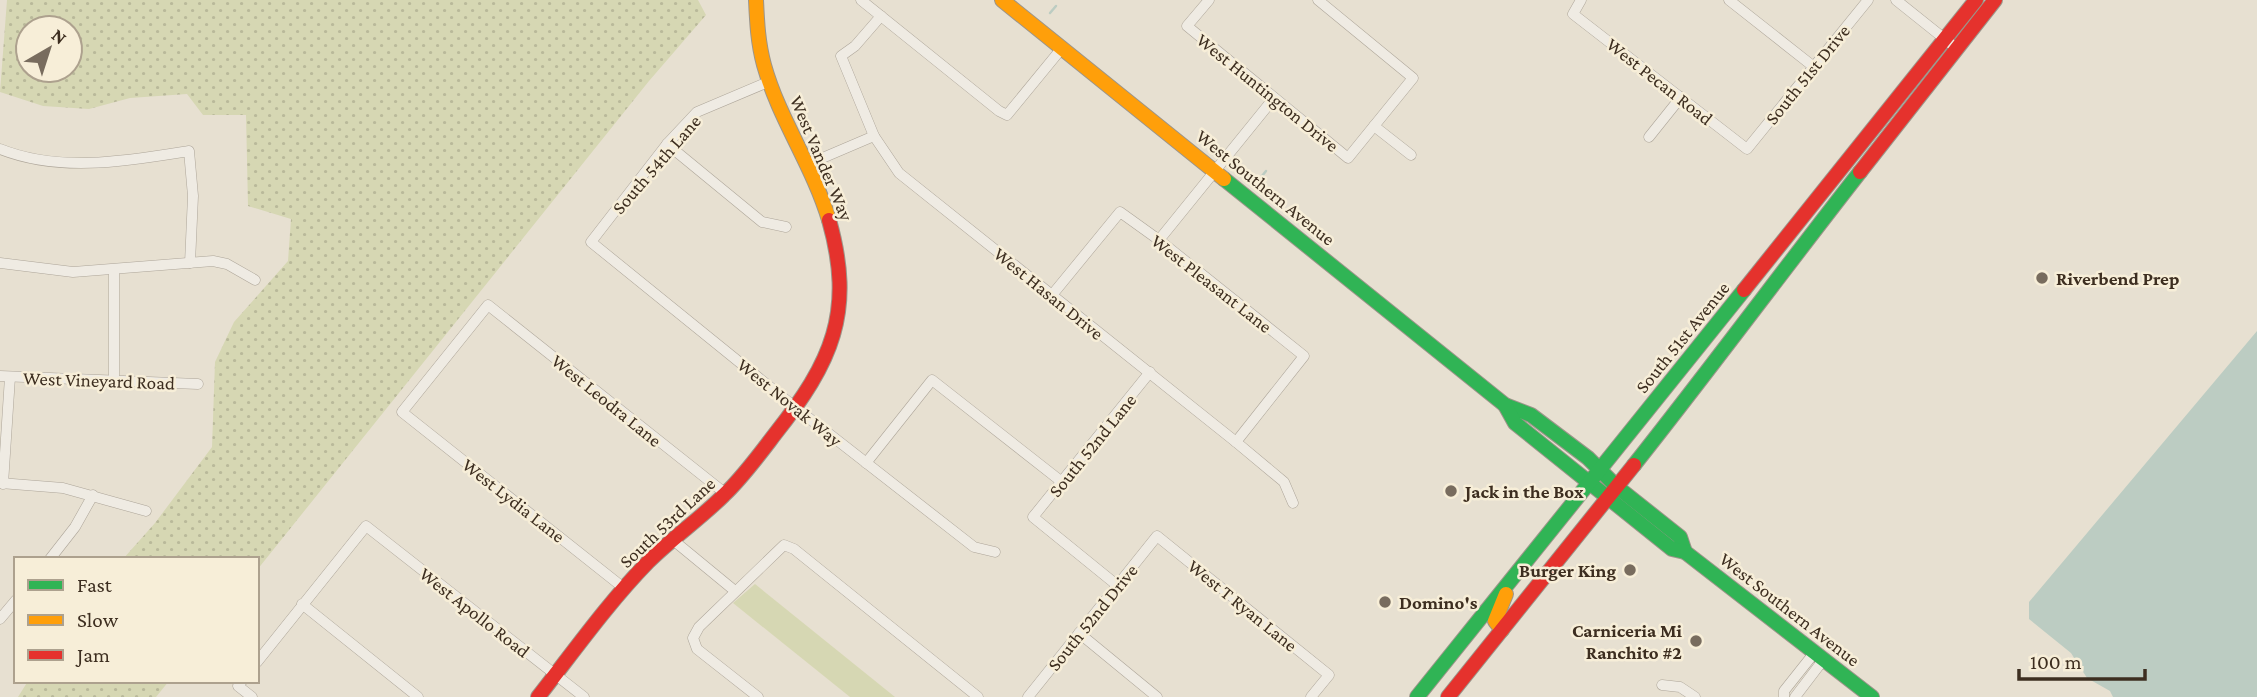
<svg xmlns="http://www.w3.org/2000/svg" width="2257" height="697" font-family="'Crimson Pro',serif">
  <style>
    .grass { fill: url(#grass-dots); fill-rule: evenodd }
    .green { fill: #d6d7b3 }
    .water { fill: #bcccc2 }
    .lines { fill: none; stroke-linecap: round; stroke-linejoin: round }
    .stream { stroke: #bcccc2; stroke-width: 2.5 }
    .street-casing { stroke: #ada599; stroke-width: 11 }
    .fast-casing { stroke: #9c958a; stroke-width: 16 }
    .slow-casing { stroke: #9c958a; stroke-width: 16 }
    .jam-casing { stroke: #9c958a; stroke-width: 16 }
    .street { stroke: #efebe3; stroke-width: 10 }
    .fast { stroke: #30b455; stroke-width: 14 }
    .slow { stroke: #ff9f0a; stroke-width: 14 }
    .jam { stroke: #e5322d; stroke-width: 14 }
    .poi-dot { fill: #786c5e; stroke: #f7eed8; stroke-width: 2.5 }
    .labels { text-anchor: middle; stroke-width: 5; stroke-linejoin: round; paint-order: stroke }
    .street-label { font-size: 19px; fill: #3d2e20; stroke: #f7eed8 }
    .poi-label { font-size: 19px; font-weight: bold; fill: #3d2e20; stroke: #f7eed8; text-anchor: start }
  </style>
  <defs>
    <pattern id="grass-dots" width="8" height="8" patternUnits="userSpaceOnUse" patternTransform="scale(1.75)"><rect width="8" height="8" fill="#d6d7b3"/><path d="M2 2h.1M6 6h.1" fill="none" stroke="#b9b99a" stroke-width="1.8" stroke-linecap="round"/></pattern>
  </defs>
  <rect width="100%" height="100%" fill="#e7e0d1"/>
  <g class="grass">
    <path d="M7,0H698L706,15L649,81L257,570V559H123L155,523L212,447L215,362L234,322L288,261L291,219L248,206L246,115H203L187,94L130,98L89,109L43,106L0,92ZM28,28H70V70H28Z"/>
    <polygon points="28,681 169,681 156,697 18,697"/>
  </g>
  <polygon class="green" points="755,584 895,697 850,697 733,603"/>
  <polygon class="water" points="2257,331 2257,697 2113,697 2110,691 2087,678 2071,653 2029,619 2029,602"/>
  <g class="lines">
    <g class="stream">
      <polyline points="1050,13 1056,6"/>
      <polyline points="1258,181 1266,171"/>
    </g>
    <defs>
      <g id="street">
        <polyline points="861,0 999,111 1007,115 1062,48"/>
        <polyline points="1209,0 1187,26 1348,158 1413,78 1318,0"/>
        <polyline points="1581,0 1573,14 1747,149 1868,0"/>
        <polyline points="1729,0 1814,67"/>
        <polyline points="1896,0 1956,48"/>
        <polyline points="881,16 855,46 841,56 874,136 899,173 1236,442 1284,482 1293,503"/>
        <polyline points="768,82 697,112 667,144 591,242 796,408 974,547 995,552"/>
        <polyline points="1374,126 1411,155"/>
        <polyline points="1649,137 1681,97"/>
        <polyline points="667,144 762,222 786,227"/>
        <path d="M0,149C60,173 127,161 189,151L193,196L190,263"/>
        <polyline points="806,165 874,136"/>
        <polyline points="1159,240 1274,98"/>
        <polyline points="0,263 73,272 213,261 227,264 255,280"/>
        <polyline points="1052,295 1120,212 1159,240 1304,356 1236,442"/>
        <polyline points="0,376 198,384"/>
        <polyline points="114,379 114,271"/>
        <polyline points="866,463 932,380 1062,482"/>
        <polyline points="0,483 63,488 146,511"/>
        <polyline points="3,484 10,377"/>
        <polyline points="673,540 735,591"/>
        <polyline points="50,559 75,527 93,495"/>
        <polyline points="1118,586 1033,517 1150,372"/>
        <polyline points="625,589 402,412 488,305 726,494"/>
        <polyline points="302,604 418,697"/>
        <polyline points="0,619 16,600"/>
        <polyline points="1079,633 1157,697"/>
        <polyline points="257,662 366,526 584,697"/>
        <polyline points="242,681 238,686 252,697"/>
        <polyline points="1662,685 1680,687 1695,697"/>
        <polyline points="758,697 697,649 693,638 699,627 784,545 794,549 978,697"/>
        <polyline points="1028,697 1157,536 1329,675 1311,697"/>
        <polyline points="1784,697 1784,691 1815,652"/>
        <polyline points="1795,697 1824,659"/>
      </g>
      <g id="fast">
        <polyline points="1224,179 1505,405 1531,415 1588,458 1617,487 1680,537 1685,552"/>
        <polyline points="1505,405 1515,423 1672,549 1685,552 1872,697"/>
        <path d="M1634,465C1711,368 1784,269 1860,172"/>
        <polyline points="1417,697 1744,290"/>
      </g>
      <g id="slow">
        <path d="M756,0C757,22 758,43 764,65C779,119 813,166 829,220"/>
        <polyline points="1002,0 1224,179"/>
        <polyline points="1502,630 1495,621 1506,594"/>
      </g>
      <g id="jam">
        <polyline points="1860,172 1995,0"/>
        <polyline points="1744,290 1976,0"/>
        <path d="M538,697C574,651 608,603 648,562C672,538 700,519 724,495C743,477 759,455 775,434C832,362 855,312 829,220"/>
        <polyline points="1448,697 1634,465"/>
      </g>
    </defs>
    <use href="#street" class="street-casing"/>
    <use href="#fast" class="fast-casing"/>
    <use href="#slow" class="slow-casing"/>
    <use href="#jam" class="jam-casing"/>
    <use href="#street" class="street"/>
    <use href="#fast" class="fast"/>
    <use href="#slow" class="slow"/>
    <use href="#jam" class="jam"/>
  </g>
  <g class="poi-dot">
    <circle cx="2042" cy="278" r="7"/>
    <circle cx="1451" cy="491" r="7"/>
    <circle cx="1630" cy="570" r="7"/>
    <circle cx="1385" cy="602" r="7"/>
    <circle cx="1696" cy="641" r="7"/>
  </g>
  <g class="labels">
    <g class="street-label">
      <text transform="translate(1807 74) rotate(-51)" y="7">South 51st Drive</text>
      <text transform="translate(1660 81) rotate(38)" y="7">West Pecan Road</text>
      <text transform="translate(1268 92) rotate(39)" y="7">West Huntington Drive</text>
      <text transform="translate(822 158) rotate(67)" y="7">West Vander Way</text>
      <text transform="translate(656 164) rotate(-49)" y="7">South 54th Lane</text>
      <text transform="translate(1266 187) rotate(39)" y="7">West Southern Avenue</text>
      <text transform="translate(1212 283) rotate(38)" y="7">West Pleasant Lane</text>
      <text transform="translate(1049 293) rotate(39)" y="7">West Hasan Drive</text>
      <text transform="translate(1682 337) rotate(-51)" y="7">South 51st Avenue</text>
      <text transform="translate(99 380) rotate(2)" y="7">West Vineyard Road</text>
      <text transform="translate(607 400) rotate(39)" y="7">West Leodra Lane</text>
      <text transform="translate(790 402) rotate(39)" y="7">West Novak Way</text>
      <text transform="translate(1092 445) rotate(-51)" y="7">South 52nd Lane</text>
      <text transform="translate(514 500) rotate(38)" y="7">West Lydia Lane</text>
      <text transform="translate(667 522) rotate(-43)" y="7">South 53rd Lane</text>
      <text transform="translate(1243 605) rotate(39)" y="7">West T Ryan Lane</text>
      <text transform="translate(1790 609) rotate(38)" y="7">West Southern Avenue</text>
      <text transform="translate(475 612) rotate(38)" y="7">West Apollo Road</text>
      <text transform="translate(1092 617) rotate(-51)" y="7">South 52nd Drive</text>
    </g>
    <g class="poi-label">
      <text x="2056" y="285">Riverbend Prep</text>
      <text x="1465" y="498">Jack in the Box</text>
      <text x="1616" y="577" text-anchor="end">Burger King</text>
      <text x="1399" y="609">Domino's</text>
      <text x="1682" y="637" text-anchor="end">Carniceria Mi<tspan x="1682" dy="22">Ranchito #2</tspan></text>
    </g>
  </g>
  <rect x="14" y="557" width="245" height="126" fill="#f7eed8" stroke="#ada18e" stroke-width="2"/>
  <rect x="28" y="580" width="35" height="10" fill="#30b455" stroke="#ada18e" stroke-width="2"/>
  <text x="77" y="592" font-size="21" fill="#3d2e20">Fast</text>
  <rect x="28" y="615" width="35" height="10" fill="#ff9f0a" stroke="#ada18e" stroke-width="2"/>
  <text x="77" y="627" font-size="21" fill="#3d2e20">Slow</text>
  <rect x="28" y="650" width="35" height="10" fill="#e5322d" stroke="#ada18e" stroke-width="2"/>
  <text x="77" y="662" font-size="21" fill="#3d2e20">Jam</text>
  <g transform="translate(49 49) rotate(39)"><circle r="33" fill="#f7eed8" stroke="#ada18e" stroke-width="2"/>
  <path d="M0-5L12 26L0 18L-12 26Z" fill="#786c5e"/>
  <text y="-10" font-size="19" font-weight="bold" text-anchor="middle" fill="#3d2e20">N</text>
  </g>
  <path d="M2019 669v10h126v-10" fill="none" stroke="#3d2e20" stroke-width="3.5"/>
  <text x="2030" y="669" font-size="21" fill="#3d2e20" stroke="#f7eed8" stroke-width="5" paint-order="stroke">100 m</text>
</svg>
